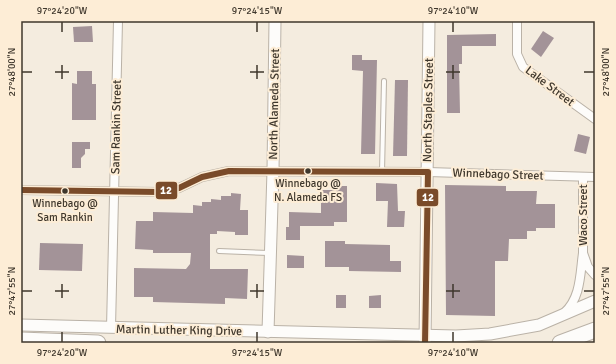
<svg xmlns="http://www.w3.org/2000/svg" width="616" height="364" font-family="Signika,sans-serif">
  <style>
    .building { fill: #a39398 }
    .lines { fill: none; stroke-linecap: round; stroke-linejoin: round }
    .lane-casing { stroke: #bab2a7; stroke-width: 6 }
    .street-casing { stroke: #bab2a7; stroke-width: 10 }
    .secondary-casing { stroke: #bab2a7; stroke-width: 13 }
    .highway-casing { stroke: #bab2a7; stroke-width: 17 }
    .lane { stroke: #fdfcfa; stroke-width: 4 }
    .street { stroke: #fdfcfa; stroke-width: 8 }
    .secondary { stroke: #fdfcfa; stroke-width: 11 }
    .highway { stroke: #fdfcfa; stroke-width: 15 }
    .bus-1-casing { stroke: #fdedd6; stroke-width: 9 }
    .bus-1 { stroke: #7a4b2a; stroke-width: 6 }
    .ticks { fill: none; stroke: #3f372c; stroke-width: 1.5 }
    .bus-dot { fill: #3f372c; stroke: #fdedd6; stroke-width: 1.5 }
    .labels { text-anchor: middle; stroke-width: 4; stroke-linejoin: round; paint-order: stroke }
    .bus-label { font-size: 11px; fill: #3f372c; stroke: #fdedd6 }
    .street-label { font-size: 12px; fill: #3f372c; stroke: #fdedd6 }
    .line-badge { stroke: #fdedd6; stroke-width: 1.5 }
    .badge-label { font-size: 11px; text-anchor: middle; font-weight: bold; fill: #fff }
    .neatline { fill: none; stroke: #3f372c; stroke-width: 1.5 }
    .ticks-label { font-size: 10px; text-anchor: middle; fill: #3f372c }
  </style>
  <rect width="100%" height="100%" fill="#f4ecdf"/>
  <g class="building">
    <polygon points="92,26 93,42 74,42 73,27"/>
    <polygon points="543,31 554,38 541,57 531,49"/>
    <polygon points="496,34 496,46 462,46 462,64 459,64 460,113 447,113 447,35"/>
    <polygon points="352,55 362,55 362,60 377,60 375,154 361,154 363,71 352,70"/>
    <polygon points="77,71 92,71 92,84 96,84 96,120 72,120 72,83 77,84"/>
    <polygon points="395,80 408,80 407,156 393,156"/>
    <polygon points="578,134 590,137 586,154 574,151"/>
    <polygon points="72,142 90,142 90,149 85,149 85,154 81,158 81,168 72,168"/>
    <polygon points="376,183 397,184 398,211 405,211 404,227 387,227 388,201 376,201"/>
    <polygon points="445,185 506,186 506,191 537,191 536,204 555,204 555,228 536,228 536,231 527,231 527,239 509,239 508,261 495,261 495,316 446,315"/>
    <polygon points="336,186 347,186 347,222 334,222 334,226 300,226 300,240 286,240 286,227 289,227 289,212 321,213 321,190 336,190"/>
    <polygon points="231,193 241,194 240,210 248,210 248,235 235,235 235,232 217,231 217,234 210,234 210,269 248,269 247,299 225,298 225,304 153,302 153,297 134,297 134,268 186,269 190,264 191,253 153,253 153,250 135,249 136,221 153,221 153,212 193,213 193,205 202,206 202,202 211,202 211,199 221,200 221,196 231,196"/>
    <polygon points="325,241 345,241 345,244 390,245 390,261 401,261 401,272 349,271 349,267 325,267"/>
    <polygon points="40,243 83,244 82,271 39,270"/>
    <polygon points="287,255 304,256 304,268 287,268"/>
    <rect x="336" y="295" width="10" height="13"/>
    <polygon points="381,295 381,308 369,308 369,296"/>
  </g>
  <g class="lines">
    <defs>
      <g id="lane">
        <polyline points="382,172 384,81"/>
        <polyline points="219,251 269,253"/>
      </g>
      <g id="street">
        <polyline points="517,21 517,54 523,67 595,119"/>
        <polyline points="21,190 159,192 179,188 202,177 229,171 428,172 595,177"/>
        <polyline points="583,253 583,177"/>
        <path d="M564,313C581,298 580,274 583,253L588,267L595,275"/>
        <polyline points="111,328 118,21"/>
      </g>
      <g id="secondary">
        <polyline points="21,325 456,336 490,334 539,325 595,301"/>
        <polyline points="268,332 273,171 275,21"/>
        <polyline points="425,342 429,21"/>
      </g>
      <g id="highway">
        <polyline points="21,340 98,343"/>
        <polyline points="560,343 595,330"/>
      </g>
    </defs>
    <use href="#lane" class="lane-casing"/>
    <use href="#street" class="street-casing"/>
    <use href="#secondary" class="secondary-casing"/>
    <use href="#highway" class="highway-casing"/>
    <use href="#lane" class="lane"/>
    <use href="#street" class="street"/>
    <use href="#secondary" class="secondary"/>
    <use href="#highway" class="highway"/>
    <defs>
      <polyline id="bus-1" points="21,190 159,192 179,188 202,177 229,171 428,172 425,343"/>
    </defs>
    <use href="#bus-1" class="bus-1-casing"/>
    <use href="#bus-1" class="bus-1"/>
  </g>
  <path class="ticks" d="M62,22V32M257,22V32M453,22V32M62,65V79M257,65V79M453,65V79M22,72H32M55,72H69M250,72H264M446,72H460M584,72H594M62,284V298M257,284V298M453,284V298M22,291H32M55,291H69M250,291H264M446,291H460M584,291H594M62,332V342M257,332V342M453,332V342"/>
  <g class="bus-dot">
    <circle cx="308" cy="171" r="3.5"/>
    <circle cx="65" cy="191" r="3.5"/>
  </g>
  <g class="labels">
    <g class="bus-label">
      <text x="308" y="187">Winnebago @<tspan x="308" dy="14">N. Alameda FS</tspan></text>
      <text x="65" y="207">Winnebago @<tspan x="65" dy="14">Sam Rankin</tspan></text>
    </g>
    <g class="street-label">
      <text transform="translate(550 86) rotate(37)" y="4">Lake Street</text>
      <text transform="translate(274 104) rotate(-89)" y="4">North Alameda Street</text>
      <text transform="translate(428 110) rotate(-89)" y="4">North Staples Street</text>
      <text transform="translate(116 127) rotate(-89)" y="4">Sam Rankin Street</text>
      <text transform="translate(498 174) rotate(2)" y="4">Winnebago Street</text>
      <text transform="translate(583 215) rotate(-90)" y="4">Waco Street</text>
      <text transform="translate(179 330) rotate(1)" y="4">Martin Luther King Drive</text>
    </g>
  </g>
  <g class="line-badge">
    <rect x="155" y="181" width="23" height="19" rx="4" fill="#7a4b2a"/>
    <rect x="416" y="188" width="23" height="19" rx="4" fill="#7a4b2a"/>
  </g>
  <g class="badge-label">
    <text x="166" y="194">12</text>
    <text x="428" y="201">12</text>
  </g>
  <rect width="616" height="364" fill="none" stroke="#fdedd6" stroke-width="44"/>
  <rect x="22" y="22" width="572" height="320" class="neatline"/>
  <g class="ticks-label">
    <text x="62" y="14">97°24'20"W</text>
    <text x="257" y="14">97°24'15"W</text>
    <text x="453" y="14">97°24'10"W</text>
    <text transform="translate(11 72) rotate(-90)" y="4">27°48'00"N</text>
    <text transform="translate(605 72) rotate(-90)" y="4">27°48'00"N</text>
    <text transform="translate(11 291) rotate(-90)" y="4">27°47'55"N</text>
    <text transform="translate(605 291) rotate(-90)" y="4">27°47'55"N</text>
    <text x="62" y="356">97°24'20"W</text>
    <text x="257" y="356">97°24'15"W</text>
    <text x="453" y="356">97°24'10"W</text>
  </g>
</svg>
